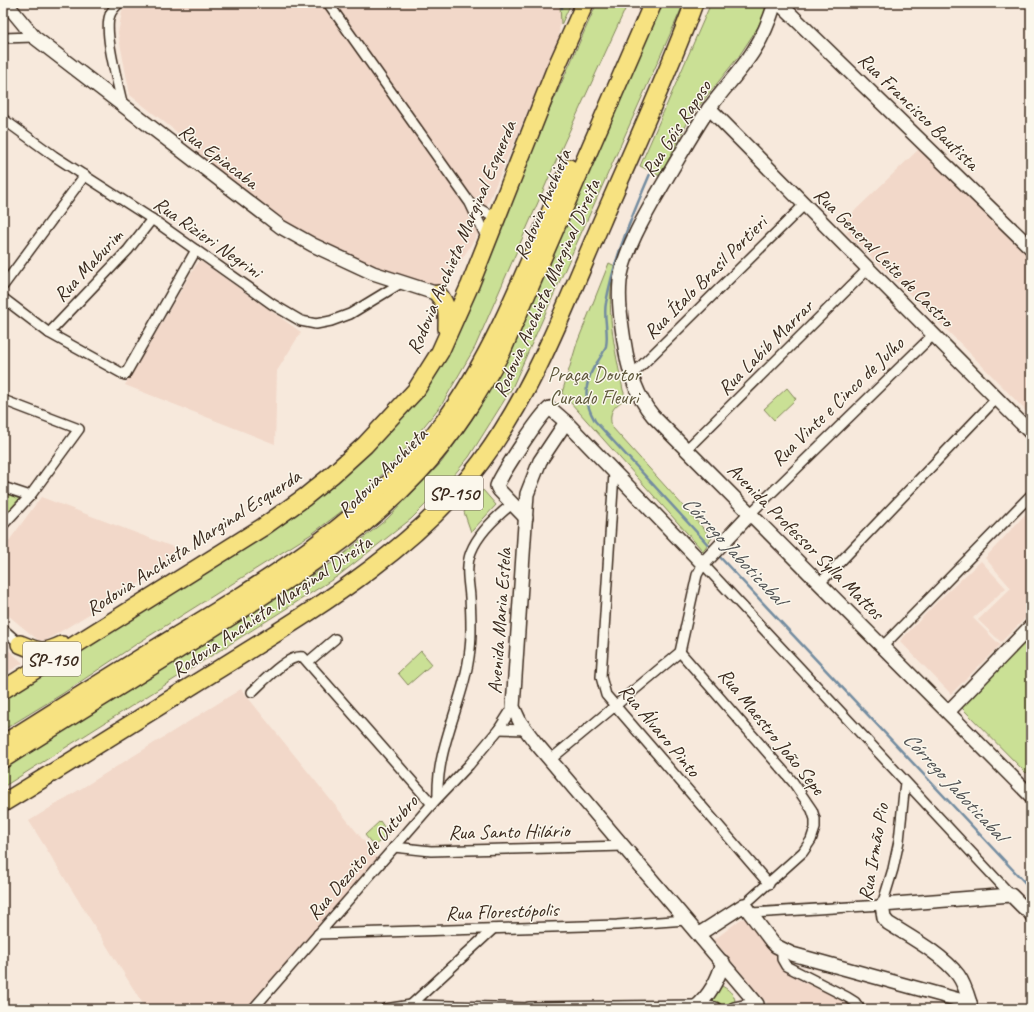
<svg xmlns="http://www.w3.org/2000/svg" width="1034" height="1012" font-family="Caveat,sans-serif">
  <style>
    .built { fill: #f2d8c9 }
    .green { fill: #cae095; stroke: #82855a }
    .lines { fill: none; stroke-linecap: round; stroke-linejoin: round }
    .stream { stroke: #738ca0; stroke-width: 2.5 }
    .street-casing { stroke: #3b2a1e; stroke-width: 12 }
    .secondary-casing { stroke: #3b2a1e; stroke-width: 16 }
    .highway-casing { stroke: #3b2a1e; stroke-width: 20 }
    .street { stroke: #fbf7ec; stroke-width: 9 }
    .secondary { stroke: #fbf7ec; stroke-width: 13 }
    .highway { stroke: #f7e281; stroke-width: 17 }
    .labels { text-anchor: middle; stroke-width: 3; stroke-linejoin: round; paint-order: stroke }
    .shield { fill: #fbf7ec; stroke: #75685c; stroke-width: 1 }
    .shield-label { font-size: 19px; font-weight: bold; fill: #3b2a1e }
    .street-label { font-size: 20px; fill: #3b2a1e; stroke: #fbf7ec }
    .park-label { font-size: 20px; fill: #5f583c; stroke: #fbf7ec }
    .water-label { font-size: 21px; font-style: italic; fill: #525354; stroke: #fbf7ec }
  </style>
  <rect width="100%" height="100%" fill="#f7e9dc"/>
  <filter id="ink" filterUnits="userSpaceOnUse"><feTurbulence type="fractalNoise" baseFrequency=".025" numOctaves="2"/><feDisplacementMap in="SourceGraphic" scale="8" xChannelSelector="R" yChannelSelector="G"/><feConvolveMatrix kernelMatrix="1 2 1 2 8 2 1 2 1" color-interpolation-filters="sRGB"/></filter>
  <g filter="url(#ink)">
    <g class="built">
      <polygon points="130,3 323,3 481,229 443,289 429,290 298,235 212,170 192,144 130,95 118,33 123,7"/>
      <polygon points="331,3 561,3 559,39 484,212"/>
      <polygon points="920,148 1031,254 1031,410 1028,413 960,343 846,233 850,230 843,222"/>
      <polygon points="199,260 301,332 277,371 275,444 125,385"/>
      <polygon points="41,497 189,553 45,641 38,640 3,611 3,549"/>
      <polygon points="1031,508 1031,613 1001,642 978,620 1011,588 985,558"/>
      <polygon points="981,561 1006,588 973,618 1000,645 951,694 900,641 939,600"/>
      <polygon points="3,645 23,663 3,675"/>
      <polygon points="241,689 380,861 246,1008 146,1009 29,821"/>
      <polygon points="751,918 774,949 778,962 799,980 835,996 847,1003 851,1009 772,1009 714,940 741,919"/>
    </g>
    <g class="green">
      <polygon points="560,3 571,3 561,25"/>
      <polygon points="597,3 628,3 563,145 475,347 442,404 403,452 362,496 313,533 138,643 62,694 3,730 3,697 328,487 401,419 428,386 449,352 468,312 540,131"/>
      <polygon points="663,3 684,3 512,388 469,457 448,482 411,519 338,576 3,787 3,767 335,561 387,519 441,463 475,415 513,349 596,152"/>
      <polygon points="711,3 769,3 758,27 739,56 691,116 660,176 640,166"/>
      <path d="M609,263L615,266C604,307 615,349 623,390L626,398C614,407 608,411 612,427L712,538L703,551L562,393L577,343Z"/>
      <polygon points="787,388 796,399 774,420 764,409"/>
      <polygon points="483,490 496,505 471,532 464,512"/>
      <polygon points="3,492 19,499 3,518"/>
      <polygon points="1031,636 1031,768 1026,773 961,707"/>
      <polygon points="421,651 432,664 408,685 398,673"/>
      <polygon points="380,821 389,834 374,846 365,835"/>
      <path d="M722,986C731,991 741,1000 730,1008H718L707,1003Z"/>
    </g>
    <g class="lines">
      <g class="stream">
        <polyline points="562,8 562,3"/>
        <path d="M650,174C632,216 614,258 606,303C603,317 609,332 606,346C604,353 598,361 594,367C583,386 584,403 595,421L712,549"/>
        <polyline points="718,555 1031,889"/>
      </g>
      <defs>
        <g id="street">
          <path d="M119,3C116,6 111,11 110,15C103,32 119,87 123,107"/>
          <polyline points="328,3 470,203 487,239"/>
          <polyline points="3,38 34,37"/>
          <polyline points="3,119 54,156 152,219 272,304 301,321 316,324 331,321 350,314 401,283"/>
          <polyline points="471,204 495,218"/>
          <polyline points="3,286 85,175"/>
          <polyline points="3,298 49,333 125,375 196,250"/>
          <polyline points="49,333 128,250 152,219"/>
          <polyline points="632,375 804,205"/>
          <polyline points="3,400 79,429 30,496 3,525"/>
          <polyline points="687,449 868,269"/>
          <polyline points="614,473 601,677 606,695 769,884"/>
          <polyline points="3,487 30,496"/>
          <polyline points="751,513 933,335"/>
          <polyline points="820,583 997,398"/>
          <polyline points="3,629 20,644"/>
          <polyline points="883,646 1031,495"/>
          <polyline points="680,652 793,782 812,810 815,819 815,828 811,840 803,852 744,905"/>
          <polyline points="308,662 335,639"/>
          <path d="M252,692C263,682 288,654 303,657L432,804"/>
          <polyline points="499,729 525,730"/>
          <polyline points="550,760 680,652 697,575 703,564 1011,895"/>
          <path d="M438,797C436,746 465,700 470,649C472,632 471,615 470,597C469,583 465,567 471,552C478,534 497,516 512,504"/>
          <polyline points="394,847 431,851 624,846"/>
          <polyline points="1024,908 1031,918"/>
          <polyline points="751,913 882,905 893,869 899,841 905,782"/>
          <polyline points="318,934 617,925 686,920"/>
          <polyline points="782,949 782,959 786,966 847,997 855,1002 860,1009"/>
          <polyline points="411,1005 493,929"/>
          <polyline points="253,1009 432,804 469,765 499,729 513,707"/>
          <polyline points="385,1009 411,1005 531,1008"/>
        </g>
        <g id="secondary">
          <polyline points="6,3 34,37 281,227 313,245 373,273 438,294"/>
          <path d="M775,3C770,19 764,35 754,50C741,71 723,89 708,110C693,132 680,156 666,179C650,207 624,248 620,281C618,301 621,321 624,341C628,368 635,395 653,416L1031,796"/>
          <polyline points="779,3 1031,248"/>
          <polyline points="709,108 1031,433"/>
          <polyline points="566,422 540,461 527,494 513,707 520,722 535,742 757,1004 734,1009"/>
          <path d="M526,518L499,490L497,486C501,475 541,413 550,408L566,422L703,564L751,513"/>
          <polyline points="948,712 1031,626"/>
          <polyline points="699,934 744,905 772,942 776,946 792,954 970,1003"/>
          <path d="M970,1003C967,993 964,983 958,975C942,954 910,937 888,923L884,918L882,905L1011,895L1024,908L1031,902"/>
          <path d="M696,1007C710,995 718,980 723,962"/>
          <polyline points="529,1009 696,1007 715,1009"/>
        </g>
        <g id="highway">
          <path d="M438,294C449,307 447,314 447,329"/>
          <path d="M20,644C39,652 43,654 62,645"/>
          <polyline points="3,690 263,527 305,497 332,475 365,445 416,390 440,352 470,285 555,70 585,3"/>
          <path d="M3,744C56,711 109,677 163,644C264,583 370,519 443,423C497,351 533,251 569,168"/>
          <path d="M3,759C75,713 148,669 220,623C291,578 361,534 418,473C452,437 478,394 502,351L653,3"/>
          <path d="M3,803C74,760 143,716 214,672C308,613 413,553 481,462C535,389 566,304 602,221C633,149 667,77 694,3"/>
        </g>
      </defs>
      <use href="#street" class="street-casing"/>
      <use href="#secondary" class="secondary-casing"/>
      <use href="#highway" class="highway-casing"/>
      <use href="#street" class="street"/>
      <use href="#secondary" class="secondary"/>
      <use href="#highway" class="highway"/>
    </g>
  </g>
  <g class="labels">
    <g class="shield">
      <rect x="425" y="476" width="58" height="34" rx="3"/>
      <rect x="23" y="642" width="58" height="34" rx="3"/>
    </g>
    <g class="shield-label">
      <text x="454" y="500">SP-150</text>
      <text x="52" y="666">SP-150</text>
    </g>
    <g class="street-label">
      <text transform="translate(919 111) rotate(44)" y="7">Rua Francisco Bautista</text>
      <text transform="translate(676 128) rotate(-57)" y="7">Rua Góis Raposo</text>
      <text transform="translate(219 156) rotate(37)" y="7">Rua Epiacaba</text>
      <text transform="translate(542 204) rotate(-67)" y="7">Rodovia Anchieta</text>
      <text transform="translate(208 237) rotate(35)" y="7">Rua Rizieri Negrini</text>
      <text transform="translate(461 237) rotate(-67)" y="7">Rodovia Anchieta Marginal Esquerda</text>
      <text transform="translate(884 257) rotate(45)" y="7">Rua General Leite de Castro</text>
      <text transform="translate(88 265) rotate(-47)" y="7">Rua Maburim</text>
      <text transform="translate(705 277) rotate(-45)" y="7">Rua Ítalo Brasil Portieri</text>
      <text transform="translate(546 288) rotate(-66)" y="7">Rodovia Anchieta Marginal Direita</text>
      <text transform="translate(765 347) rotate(-45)" y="7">Rua Labib Marrar</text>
      <text transform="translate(837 401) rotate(-44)" y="7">Rua Vinte e Cinco de Julho</text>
      <text transform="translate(382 472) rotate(-45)" y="7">Rodovia Anchieta</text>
      <text transform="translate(806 541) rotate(45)" y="7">Avenida Professor Sylla Mattos</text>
      <text transform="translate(193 542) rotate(-33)" y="7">Rodovia Anchieta Marginal Esquerda</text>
      <text transform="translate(271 606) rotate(-34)" y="7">Rodovia Anchieta Marginal Direita</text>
      <text transform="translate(499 621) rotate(-86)" y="7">Avenida Maria Estela</text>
      <text transform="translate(660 730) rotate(50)" y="7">Rua Álvaro Pinto</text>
      <text transform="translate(772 731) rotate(51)" y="7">Rua Maestro João Sepe</text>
      <text transform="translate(509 831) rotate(-1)" y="7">Rua Santo Hilário</text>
      <text transform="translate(873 852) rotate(-80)" y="7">Rua Irmão Pio</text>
      <text transform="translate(362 857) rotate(-49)" y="7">Rua Dezoito de Outubro</text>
      <text transform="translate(502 911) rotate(-2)" y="7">Rua Florestópolis</text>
    </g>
    <g class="park-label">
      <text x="594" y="381">Praça Doutor<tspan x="594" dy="23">Curado Fleuri</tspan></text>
    </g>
    <g class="water-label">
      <text transform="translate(734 550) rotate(47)" y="7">Córrego Jaboticabal</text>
      <text transform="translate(955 786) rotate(47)" y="7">Córrego Jaboticabal</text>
    </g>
  </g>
  <rect width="1034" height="1012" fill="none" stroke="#fbf7ec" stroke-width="16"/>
  <rect x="8" y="8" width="1018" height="996" fill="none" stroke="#3b2a1e" stroke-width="1.5" filter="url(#ink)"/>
</svg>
